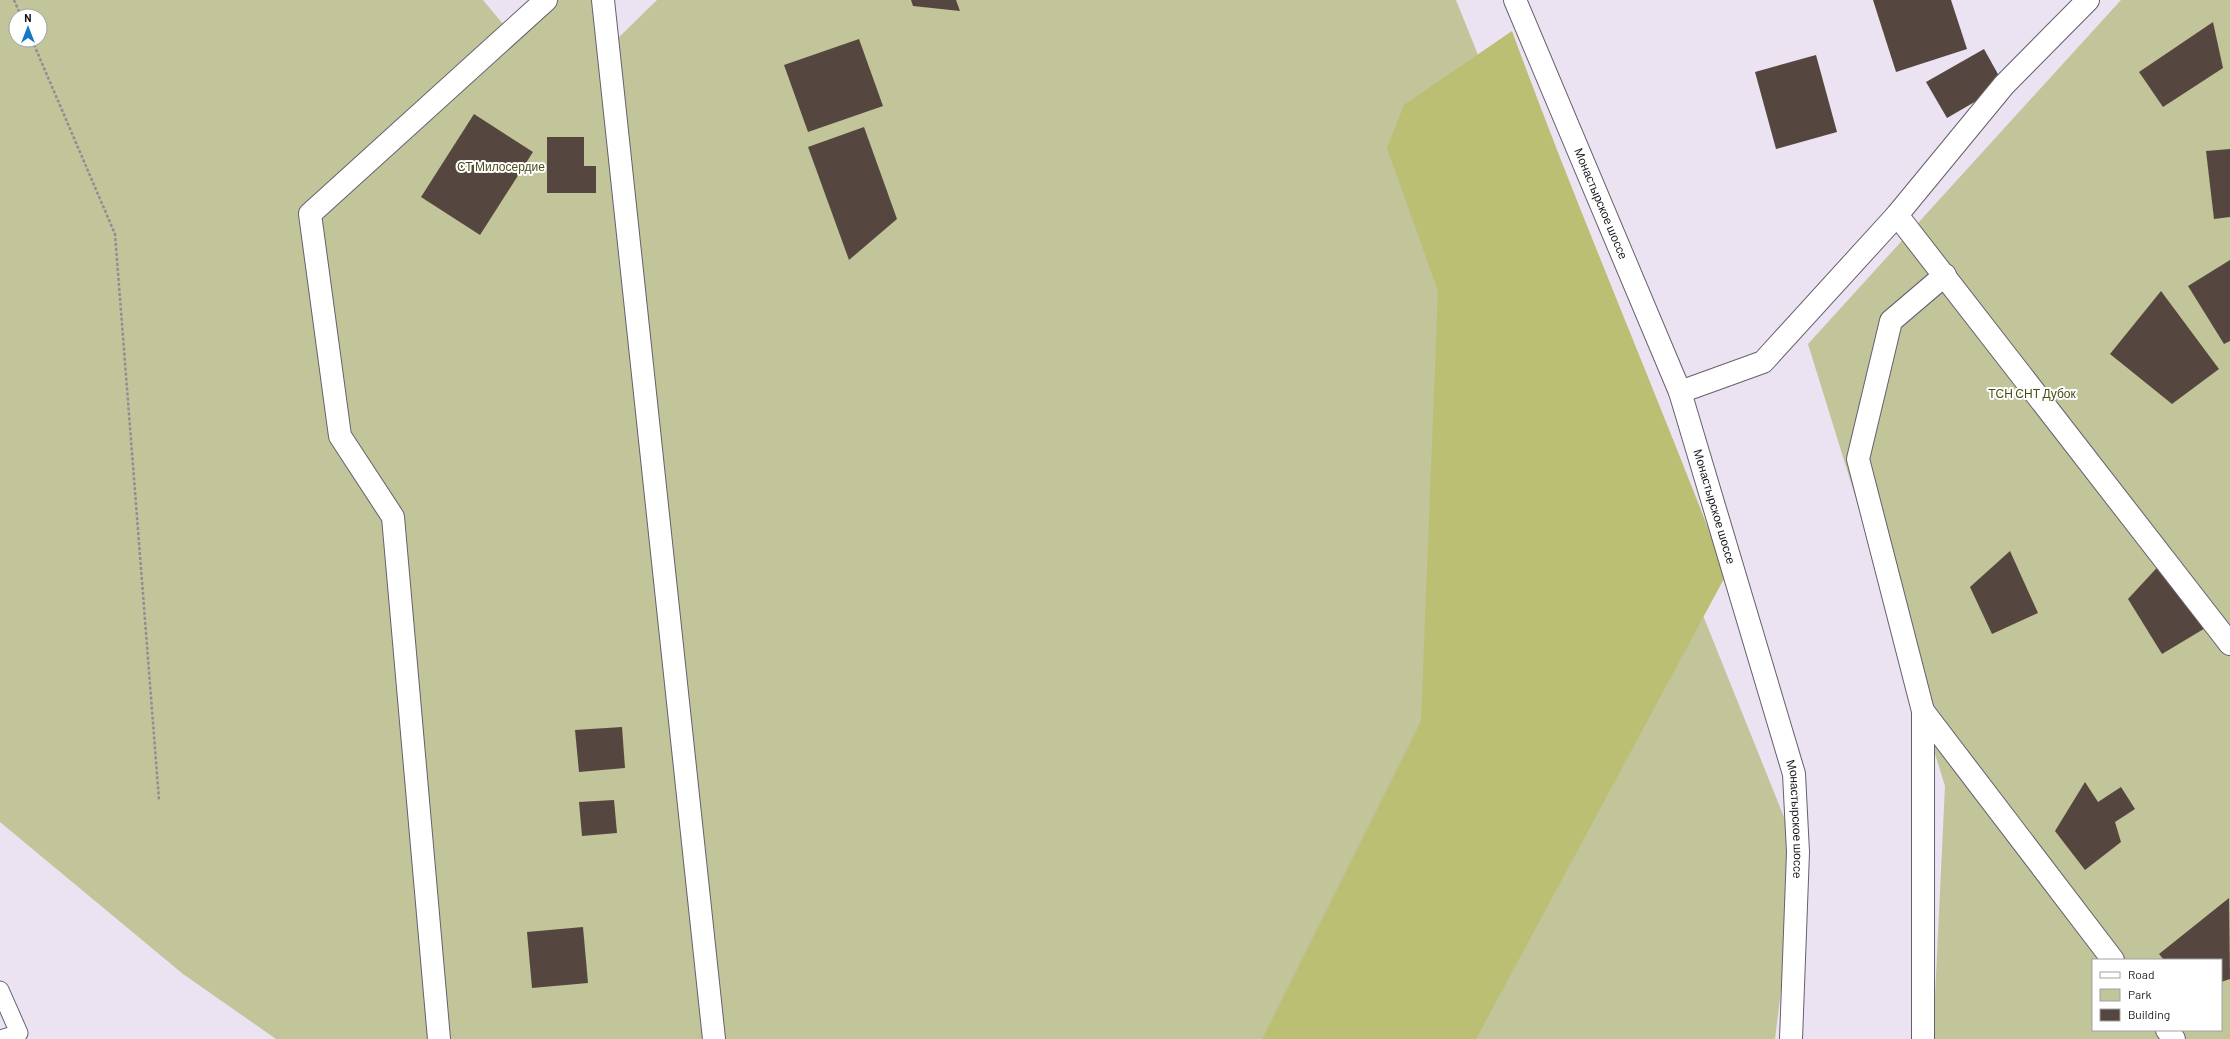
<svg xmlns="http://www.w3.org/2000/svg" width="2230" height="1039" font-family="Barlow,sans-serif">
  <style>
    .green { fill: #c1c599; fill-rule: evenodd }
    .forest { fill: #babf74 }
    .building { fill: #55473f }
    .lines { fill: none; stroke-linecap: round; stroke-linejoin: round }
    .lane-casing { stroke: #675f6c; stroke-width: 19 }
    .street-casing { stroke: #675f6c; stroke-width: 24 }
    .secondary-casing { stroke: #675f6c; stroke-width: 24 }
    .path { stroke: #928c97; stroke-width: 2.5; stroke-dasharray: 3 2; stroke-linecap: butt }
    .lane { stroke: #fff; stroke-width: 17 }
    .street { stroke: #fff; stroke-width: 22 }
    .secondary { stroke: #fff; stroke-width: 22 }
    .labels { text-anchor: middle; stroke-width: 4; stroke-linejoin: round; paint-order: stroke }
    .park-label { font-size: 12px; fill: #4a4d14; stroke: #fff }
    .street-label { font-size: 12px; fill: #1a171c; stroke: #fff }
  </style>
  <rect width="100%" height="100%" fill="#ebe2f2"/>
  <g class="green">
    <path d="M0,0H483L507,29L549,0H613V43L657,0H1456L1798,852L1775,1039H276L183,974L0,822ZM16,16H40V40H16Z"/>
    <path d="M2121,0H2230V1039H1933L1945,786L1808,344ZM2093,960H2221V1030H2093Z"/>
  </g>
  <path class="forest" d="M1512,31C1579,214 1657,393 1726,575L1476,1039H1262L1421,721L1438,291L1387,148L1404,105Z"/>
  <g class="building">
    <polygon points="911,0 956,0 960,11 913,6"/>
    <polygon points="1873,0 1951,0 1967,49 1896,72"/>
    <polygon points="2213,22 2223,68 2163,107 2139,72"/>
    <polygon points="859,39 883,106 808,132 784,65"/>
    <polygon points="1984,49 2004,85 1947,118 1926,82"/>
    <polygon points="1816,55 1837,132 1776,149 1755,72"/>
    <polygon points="474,114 533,152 480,235 421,197"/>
    <polygon points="864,127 897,219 849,260 808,147"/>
    <polygon points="547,137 584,137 584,166 596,166 596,193 547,193"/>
    <polygon points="2230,149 2230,217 2214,219 2206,151"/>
    <polygon points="2230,260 2230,341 2224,344 2188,286"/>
    <polygon points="2161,291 2219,369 2172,404 2110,354"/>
    <polygon points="2010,551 2038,613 1992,634 1970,587"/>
    <polygon points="2165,559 2207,627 2162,654 2128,599"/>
    <polygon points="622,727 625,768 579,772 575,730"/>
    <polygon points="2085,782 2098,802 2121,787 2135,809 2115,822 2121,842 2085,870 2055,831"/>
    <polygon points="614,800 617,833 582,836 579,802"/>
    <polygon points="2229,898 2230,979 2221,982 2221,960 2164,960 2159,954"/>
    <polygon points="583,927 588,983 532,988 527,932"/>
  </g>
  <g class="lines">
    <defs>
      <polyline id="lane" points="0,990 19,1033 1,1039"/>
      <g id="street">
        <polyline points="603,0 714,1039"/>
        <polyline points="1897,215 2230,644"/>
        <polyline points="1680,392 1763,362 1897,215 2004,85 2088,0"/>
        <polyline points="1923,711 2113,960"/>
        <polyline points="2167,1030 2174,1039"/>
        <polyline points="439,1039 393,517 340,436 310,214 546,0"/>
        <polyline points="1923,1039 1923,711 1858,459 1891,321 1945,275"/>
      </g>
      <g id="secondary">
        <path id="s1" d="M1515,0L1680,392L1794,774L1798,852L1791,1039"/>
      </g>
    </defs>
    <use href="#lane" class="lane-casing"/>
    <use href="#street" class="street-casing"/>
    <use href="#secondary" class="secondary-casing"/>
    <g class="path">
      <polyline points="14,0 21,16"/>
      <polyline points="32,40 115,234 159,800"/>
    </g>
    <use href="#lane" class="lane"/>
    <use href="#street" class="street"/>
    <use href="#secondary" class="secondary"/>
  </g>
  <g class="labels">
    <g class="park-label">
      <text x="501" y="171">СТ Милосердие</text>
      <text x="2032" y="398">ТСН СНТ Дубок</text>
    </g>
    <g class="street-label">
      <text dy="4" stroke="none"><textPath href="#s1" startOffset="221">Монастырское шоссе</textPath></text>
      <text dy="4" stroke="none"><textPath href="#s1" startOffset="545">Монастырское шоссе</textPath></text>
      <text dy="4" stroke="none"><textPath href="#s1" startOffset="869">Монастырское шоссе</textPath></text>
    </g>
  </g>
  <rect x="2092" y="959" width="130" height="72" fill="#ffffff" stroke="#a3a2a4"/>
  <rect x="2100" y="972" width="20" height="6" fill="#ffffff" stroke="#a3a2a4"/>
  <text x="2128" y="979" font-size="12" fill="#1a171c">Road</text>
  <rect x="2100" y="989" width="20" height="12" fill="#c1c599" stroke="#a3a2a4"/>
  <text x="2128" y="999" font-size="12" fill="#1a171c">Park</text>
  <rect x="2100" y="1009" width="20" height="12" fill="#55473f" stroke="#a3a2a4"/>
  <text x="2128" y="1019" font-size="12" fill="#1a171c">Building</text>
  <g transform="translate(28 28)"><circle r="19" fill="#ffffff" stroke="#a3a2a4"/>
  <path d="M0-3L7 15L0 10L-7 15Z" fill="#1878c4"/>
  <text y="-6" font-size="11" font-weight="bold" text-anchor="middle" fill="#1a171c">N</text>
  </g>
</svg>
